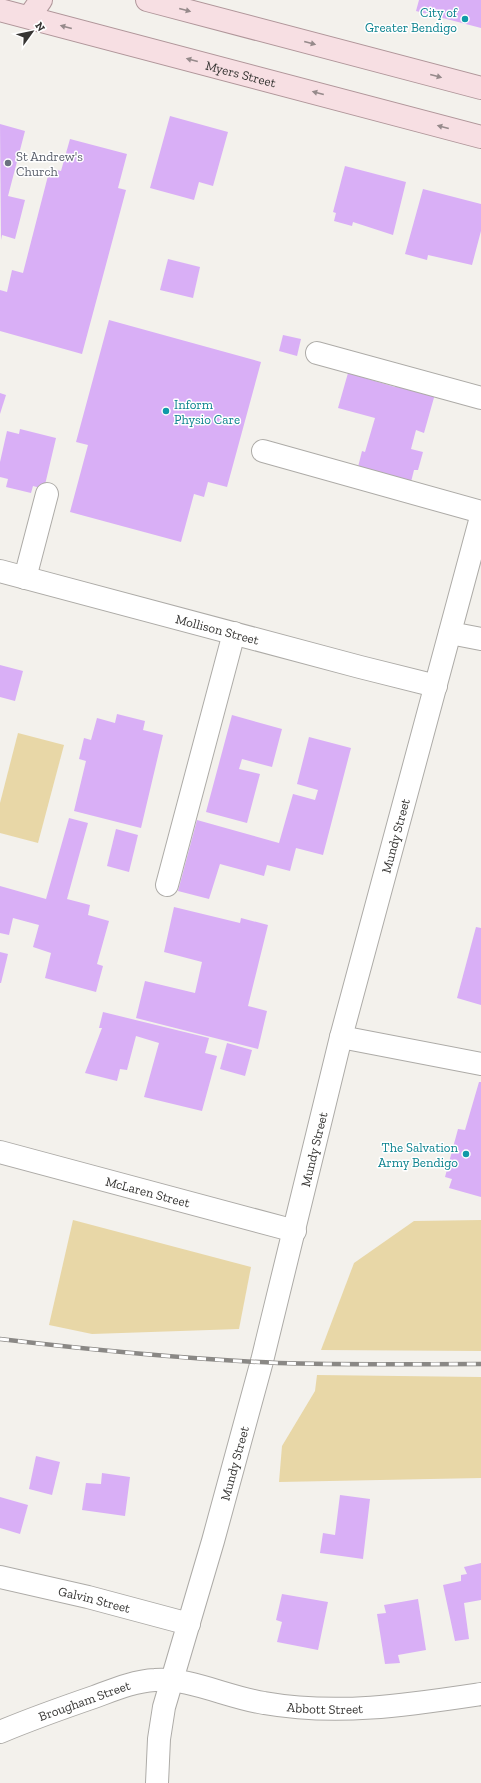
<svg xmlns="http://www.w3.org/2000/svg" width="481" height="1783" font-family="'Zilla Slab',serif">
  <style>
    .green { fill: #e8d7a7 }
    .building { fill: #d9aff6 }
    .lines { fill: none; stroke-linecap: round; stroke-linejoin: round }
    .minor-casing { stroke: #adaba7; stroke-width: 24 }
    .major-casing { stroke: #b0969a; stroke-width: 24 }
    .minor { stroke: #fff; stroke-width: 22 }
    .major { stroke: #f7dfe3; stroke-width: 22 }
    .rail-casing { stroke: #8a8885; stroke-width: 4.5 }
    .rail { stroke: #fff; stroke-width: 3; stroke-dasharray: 9; stroke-linecap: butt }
    .oneway { fill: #968a8b }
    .culture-dot { fill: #0f9aa8; stroke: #fff; stroke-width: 1.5 }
    .worship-dot { fill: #6b7280; stroke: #fff; stroke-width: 1.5 }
    .labels { text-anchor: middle; stroke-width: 3; stroke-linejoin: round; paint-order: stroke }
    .culture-label { font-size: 13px; fill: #0d838f; stroke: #fff; text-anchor: end }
    .street-label { font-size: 13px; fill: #363533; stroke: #fff }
    .worship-label { font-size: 13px; fill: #5b616d; stroke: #fff; text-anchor: start }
  </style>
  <rect width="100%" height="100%" fill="#f3f1ec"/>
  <g class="green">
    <polygon points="18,733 64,745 38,843 0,833 0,803"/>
    <polygon points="73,1220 251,1267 239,1329 92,1334 49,1325"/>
    <polygon points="481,1220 481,1351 321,1350 354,1263 414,1221"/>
    <polygon points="317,1375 481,1377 481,1478 279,1482 282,1446 315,1391"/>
  </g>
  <g class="building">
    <polygon points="419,0 481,0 481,28 416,11"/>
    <polygon points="170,116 228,132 213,186 199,182 194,200 150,188"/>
    <polygon points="0,124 25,131 8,196 25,200 15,239 2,235 1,240"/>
    <polygon points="70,139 127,154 118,188 126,190 82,354 0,331 0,290 7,292 12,270 23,273 50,168 61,171"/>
    <polygon points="345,166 406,182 393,235 353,222 352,226 334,221 336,213 333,212"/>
    <polygon points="423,189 481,204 481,231 472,265 428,255 427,260 405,254"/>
    <polygon points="168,259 200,267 193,298 160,290"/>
    <polygon points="109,320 261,362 227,487 208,482 204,497 194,494 181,542 70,512 88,445 76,442"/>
    <polygon points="283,335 301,339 297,356 279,351"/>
    <polygon points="348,373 395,387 396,382 435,394 424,433 416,430 411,449 423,452 418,470 414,470 410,486 357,471 362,451 365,452 375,418 338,408"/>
    <polygon points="0,393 6,395 0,414"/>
    <polygon points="20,429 56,438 44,489 33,486 31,493 6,487 8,479 0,477 0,462 7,431 19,434"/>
    <polygon points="0,665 23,671 15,701 0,697"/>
    <polygon points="117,714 145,721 143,730 163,735 141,828 74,811 86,761 79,759 84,738 91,740 97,718 115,723"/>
    <polygon points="232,715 282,729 272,767 242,759 239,769 260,774 247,823 206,812"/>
    <polygon points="309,737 351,748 323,855 296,848 290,871 267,865 264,876 220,864 209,899 178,891 197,820 279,843 293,794 315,800 318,790 297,784"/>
    <polygon points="69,818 88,823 67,899 90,905 88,915 109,921 97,964 103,966 96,992 45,978 51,953 33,947 39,925 13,918 9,935 0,933 0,886 46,899"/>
    <polygon points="116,829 138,835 129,872 107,866"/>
    <polygon points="174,907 240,923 241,918 268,925 248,1006 267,1011 258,1049 136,1018 145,981 195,993 202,962 164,952"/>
    <polygon points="476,927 481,928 481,1005 457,998"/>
    <polygon points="0,952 8,954 1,983 0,983"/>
    <polygon points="103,1012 209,1038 205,1053 217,1056 202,1111 144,1097 159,1043 136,1036 127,1070 120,1069 117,1081 85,1073 102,1028 99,1028"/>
    <polygon points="227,1043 252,1050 245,1076 220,1069"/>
    <polygon points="479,1082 481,1082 481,1197 449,1188 452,1179 445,1177 458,1129 465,1130"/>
    <polygon points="36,1456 60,1462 52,1495 29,1489"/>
    <polygon points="102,1473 130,1477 125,1516 82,1510 86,1483 101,1484"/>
    <polygon points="340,1495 370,1499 363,1559 320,1553 323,1533 335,1535"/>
    <polygon points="0,1497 28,1505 20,1534 0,1528"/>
    <polygon points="481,1563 481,1600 464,1603 469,1639 455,1641 443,1585 461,1581 461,1575 467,1574 464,1567"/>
    <polygon points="282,1594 328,1602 318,1650 277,1642 282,1622 276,1620"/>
    <polygon points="418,1599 426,1650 398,1655 400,1663 385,1664 377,1614 386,1613 384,1605"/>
  </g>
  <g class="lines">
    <defs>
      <g id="minor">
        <polyline points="317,353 481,398"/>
        <polyline points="263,451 481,512"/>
        <path id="s1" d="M0,571L360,667L436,686"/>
        <polyline points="25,578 47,494"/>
        <polyline points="450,633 481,639"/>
        <polyline points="167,885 234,633"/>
        <polyline points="341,1037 481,1064"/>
        <path id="s2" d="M0,1152L295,1231"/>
        <path id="s3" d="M0,1577L88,1597L189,1624"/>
        <path id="s4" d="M0,1732C31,1719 62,1708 94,1697C113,1690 134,1681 155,1680C187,1677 230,1698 264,1703C338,1716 408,1705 481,1694"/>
        <path id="s5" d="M157,1783L159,1739L164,1707L213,1541L262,1361L341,1037L481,517"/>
      </g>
      <g id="major">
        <polyline points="147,0 481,88"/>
        <path id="s6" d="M0,10L481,137"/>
        <polyline points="29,17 41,0"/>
      </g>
    </defs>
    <use href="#minor" class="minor-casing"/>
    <use href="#major" class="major-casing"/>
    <use href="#minor" class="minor"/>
    <use href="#major" class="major"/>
    <defs>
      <path id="rail" d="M0,1339C92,1350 185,1359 278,1363C346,1365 413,1364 481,1364"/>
    </defs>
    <use href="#rail" class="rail-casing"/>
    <use href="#rail" class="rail"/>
  </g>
  <defs><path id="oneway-solid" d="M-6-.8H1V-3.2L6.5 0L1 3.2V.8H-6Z"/></defs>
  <g class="oneway">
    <use href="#oneway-solid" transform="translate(185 10) rotate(15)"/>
    <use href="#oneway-solid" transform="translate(66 27) rotate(-165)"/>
    <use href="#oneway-solid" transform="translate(310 43) rotate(15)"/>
    <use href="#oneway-solid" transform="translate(192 60) rotate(-165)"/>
    <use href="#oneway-solid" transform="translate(436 76) rotate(15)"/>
    <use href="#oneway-solid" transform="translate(318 93) rotate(-165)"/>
    <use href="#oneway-solid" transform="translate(443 127) rotate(-165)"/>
  </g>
  <g class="culture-dot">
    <circle cx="465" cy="19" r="4"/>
    <circle cx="166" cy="411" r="4"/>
    <circle cx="466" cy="1154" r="4"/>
  </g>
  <circle class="worship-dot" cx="8" cy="163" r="4"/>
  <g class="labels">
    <g class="culture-label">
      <text x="457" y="17">City of<tspan x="457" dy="15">Greater Bendigo</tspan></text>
      <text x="174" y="409" text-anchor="start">Inform<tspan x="174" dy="15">Physio Care</tspan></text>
      <text x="458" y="1152">The Salvation<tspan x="458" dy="15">Army Bendigo</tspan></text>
    </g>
    <g class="street-label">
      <text dy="5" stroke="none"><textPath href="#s6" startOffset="249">Myers Street</textPath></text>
      <text dy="5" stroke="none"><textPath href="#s1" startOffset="225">Mollison Street</textPath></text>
      <text dy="5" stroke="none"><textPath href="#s5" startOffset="978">Mundy Street</textPath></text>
      <text dy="5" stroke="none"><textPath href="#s5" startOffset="654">Mundy Street</textPath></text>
      <text dy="5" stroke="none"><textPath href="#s2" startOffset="153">McLaren Street</textPath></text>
      <text dy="5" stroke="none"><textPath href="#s5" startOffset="330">Mundy Street</textPath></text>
      <text dy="5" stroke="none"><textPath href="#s3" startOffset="97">Galvin Street</textPath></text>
      <text dy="5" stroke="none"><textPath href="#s4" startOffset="90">Brougham Street</textPath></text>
      <text dy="5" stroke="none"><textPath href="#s4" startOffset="337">Abbott Street</textPath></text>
    </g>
    <g class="worship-label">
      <text x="16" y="161">St Andrew's<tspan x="16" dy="15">Church</tspan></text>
    </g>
  </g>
  <g transform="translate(32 32) rotate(57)" stroke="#ffffff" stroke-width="3" paint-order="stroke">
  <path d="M0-3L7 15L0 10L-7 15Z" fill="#363533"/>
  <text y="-6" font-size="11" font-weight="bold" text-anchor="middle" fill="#363533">N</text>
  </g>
</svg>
